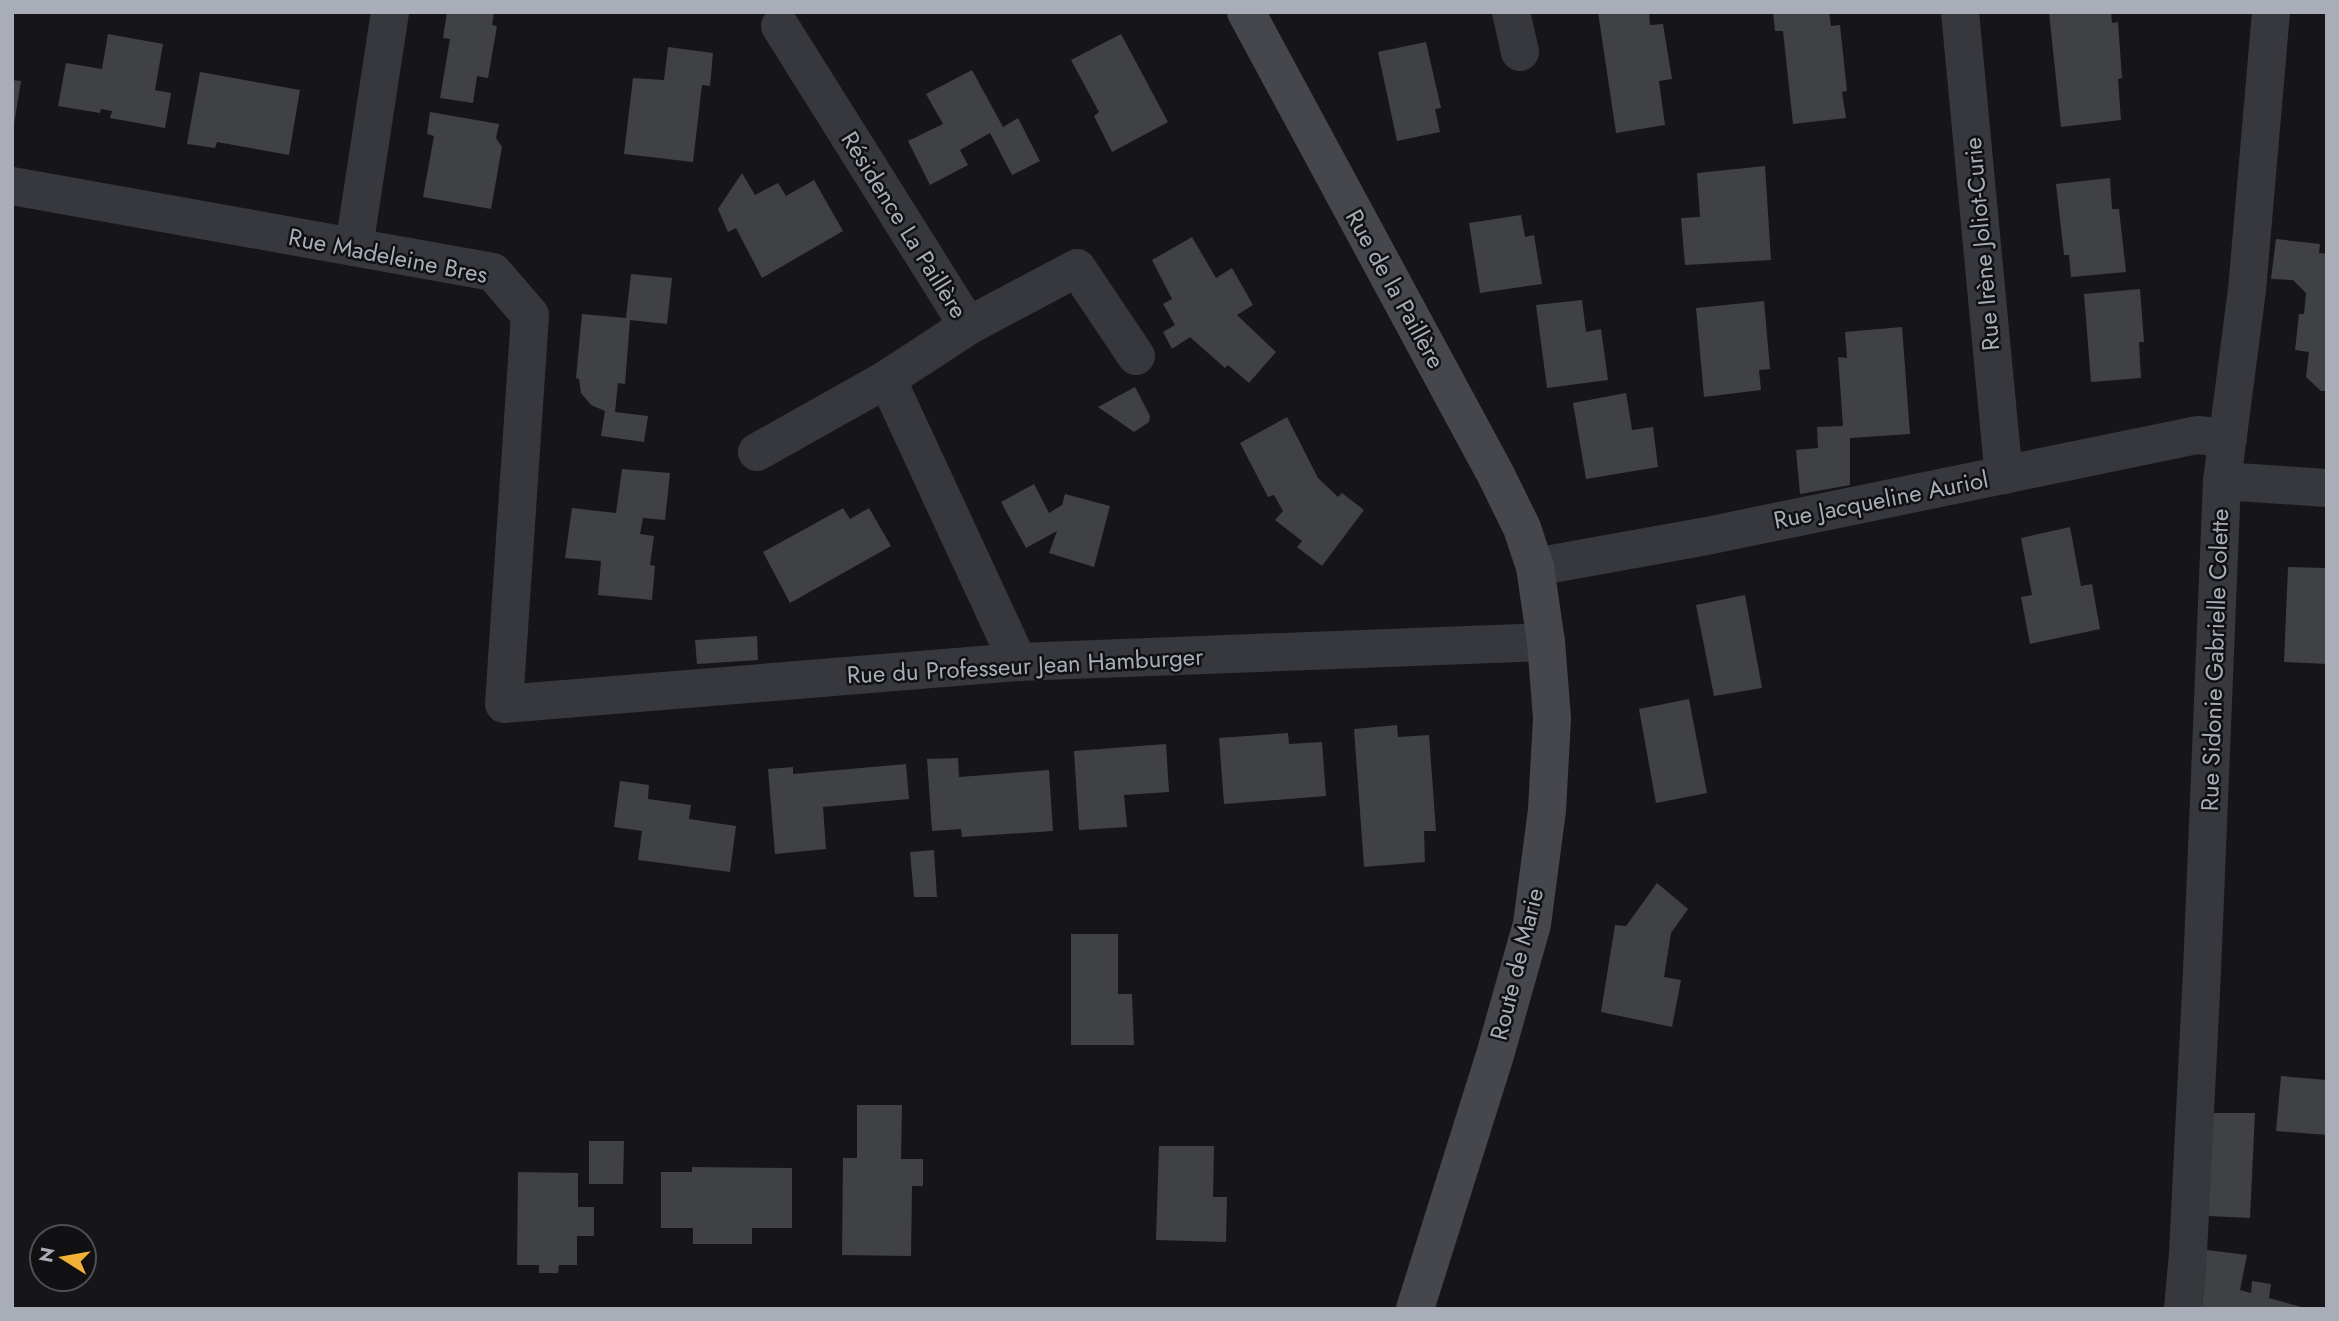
<svg xmlns="http://www.w3.org/2000/svg" width="2339" height="1321" font-family="Jost,sans-serif">
  <style>
    .building { fill: #404145 }
    .lines { fill: none; stroke-linecap: round; stroke-linejoin: round }
    .street { stroke: #37383d; stroke-width: 38 }
    .secondary { stroke: #45474d; stroke-width: 38 }
    .labels { text-anchor: middle; stroke-width: 5; stroke-linejoin: round; paint-order: stroke }
    .street-label { font-size: 24px; fill: #a8adb8; stroke: #111113 }
  </style>
  <rect width="100%" height="100%" fill="#161618"/>
  <g class="building">
    <polygon points="447,12 494,12 492,25 497,26 488,78 477,76 473,103 440,98 450,39 443,38"/>
    <polygon points="1598,12 1649,12 1650,25 1663,24 1672,79 1659,81 1665,125 1616,133"/>
    <polygon points="1773,12 1829,12 1831,26 1840,25 1847,91 1842,92 1846,118 1793,124 1783,31 1775,31"/>
    <polygon points="2049,12 2111,12 2112,23 2118,22 2122,78 2118,79 2121,120 2061,127"/>
    <polygon points="108,34 163,44 155,90 171,93 165,128 110,118 112,111 101,109 100,113 58,106 66,63 102,69"/>
    <polygon points="1121,34 1168,122 1112,152 1094,116 1099,112 1071,60"/>
    <polygon points="1426,42 1441,108 1435,109 1440,132 1397,141 1378,52"/>
    <polygon points="668,47 713,53 710,86 702,85 693,162 624,154 633,78 664,80"/>
    <polygon points="972,70 1003,127 1018,118 1040,161 1012,175 990,133 960,150 968,165 930,185 908,141 943,124 926,94"/>
    <polygon points="200,72 300,90 289,155 217,142 215,148 187,144"/>
    <polygon points="12,80 21,81 14,124 12,124"/>
    <polygon points="430,112 499,124 496,138 502,147 491,209 423,197 434,136 427,134"/>
    <polygon points="1765,166 1771,260 1685,265 1681,218 1700,217 1697,173"/>
    <polygon points="742,173 755,195 778,183 786,196 814,180 843,231 762,278 736,228 728,232 718,209"/>
    <polygon points="2110,178 2112,209 2119,209 2126,272 2071,277 2069,255 2064,255 2056,184"/>
    <polygon points="1521,215 1525,237 1534,235 1542,284 1480,293 1469,223"/>
    <polygon points="1192,237 1216,278 1232,268 1253,305 1237,315 1276,352 1249,383 1228,365 1225,368 1190,337 1172,349 1163,332 1175,325 1163,304 1172,299 1152,260"/>
    <polygon points="2276,239 2320,244 2319,253 2327,254 2327,391 2321,391 2306,377 2309,352 2295,350 2299,314 2304,314 2306,293 2293,280 2271,279"/>
    <polygon points="631,274 672,278 667,324 630,320 625,384 618,383 615,412 648,416 644,442 601,436 605,411 591,405 581,393 579,379 576,378 582,314 626,318"/>
    <polygon points="2140,289 2144,342 2139,342 2141,378 2091,382 2084,294"/>
    <polygon points="1582,300 1586,332 1601,329 1608,380 1547,388 1536,305"/>
    <polygon points="1764,301 1770,369 1759,370 1761,390 1704,397 1696,308"/>
    <polygon points="1902,327 1910,434 1850,438 1850,485 1800,494 1796,450 1818,448 1817,427 1843,426 1838,357 1847,358 1845,332"/>
    <polygon points="1135,387 1150,416 1149,422 1134,432 1098,407"/>
    <polygon points="1626,393 1632,430 1653,427 1658,467 1586,479 1573,403"/>
    <polygon points="1287,417 1318,478 1338,497 1342,493 1364,510 1322,566 1297,547 1302,541 1275,520 1283,511 1274,495 1268,497 1240,443"/>
    <polygon points="622,469 670,473 665,520 643,518 640,534 654,536 650,565 655,566 652,600 598,595 601,561 565,558 572,508 616,513"/>
    <polygon points="1034,484 1049,513 1062,505 1065,494 1110,506 1094,567 1049,553 1057,531 1026,548 1001,502"/>
    <polygon points="843,508 850,519 869,508 891,546 790,603 763,552"/>
    <polygon points="2070,527 2081,586 2092,584 2100,629 2030,644 2021,597 2032,595 2021,538"/>
    <polygon points="2288,567 2327,568 2327,664 2284,662"/>
    <polygon points="1745,595 1762,688 1714,696 1696,605"/>
    <polygon points="757,636 758,660 697,664 695,640"/>
    <polygon points="1689,699 1707,793 1656,803 1639,709"/>
    <polygon points="1397,725 1398,737 1429,735 1436,831 1424,831 1425,862 1364,867 1354,729"/>
    <polygon points="1288,733 1289,744 1322,742 1326,796 1224,804 1219,738"/>
    <polygon points="1166,744 1169,792 1124,795 1127,827 1079,830 1074,751"/>
    <polygon points="958,758 959,777 1049,770 1053,831 962,837 961,829 932,831 927,759"/>
    <polygon points="906,764 909,799 823,807 826,849 775,854 768,769 793,767 793,774"/>
    <polygon points="620,781 649,785 648,799 691,805 689,819 736,826 730,872 638,860 642,831 614,827"/>
    <polygon points="934,850 937,897 914,897 910,852"/>
    <polygon points="1657,883 1688,909 1671,933 1664,977 1681,980 1672,1027 1601,1012 1615,925 1626,926"/>
    <polygon points="1071,934 1118,934 1118,994 1132,994 1134,1045 1071,1045"/>
    <polygon points="2281,1076 2327,1080 2327,1135 2276,1131"/>
    <polygon points="857,1105 902,1105 901,1159 923,1159 923,1186 912,1186 911,1256 842,1255 843,1158 857,1158"/>
    <polygon points="2212,1113 2255,1113 2250,1218 2208,1216"/>
    <polygon points="589,1141 624,1141 623,1184 589,1184"/>
    <polygon points="1159,1146 1214,1146 1213,1197 1227,1197 1226,1242 1156,1240"/>
    <polygon points="692,1167 792,1168 792,1228 752,1228 752,1244 693,1244 693,1228 661,1228 661,1172 692,1172"/>
    <polygon points="518,1172 578,1173 578,1207 594,1207 594,1236 577,1236 577,1265 559,1265 558,1273 539,1273 539,1265 517,1265"/>
    <polygon points="2207,1250 2247,1255 2240,1290 2251,1293 2252,1281 2271,1284 2269,1298 2308,1309 2202,1309"/>
  </g>
  <g class="lines">
    <g class="street">
      <polyline points="1511,12 1520,52"/>
      <polyline points="1960,12 2002,457 2005,475"/>
      <polyline points="780,26 968,326 887,379 1018,662"/>
      <polyline points="12,186 493,272 530,315 504,704 1018,662 1546,642"/>
      <polyline points="354,247 390,12"/>
      <polyline points="968,326 1077,268 1136,356"/>
      <polyline points="757,452 887,379"/>
      <polyline points="2222,481 2327,488"/>
      <polyline points="1535,567 1707,536 2197,435 2228,438"/>
      <polyline points="2183,1309 2188,1253 2202,971 2222,481 2247,290 2271,12"/>
    </g>
    <polyline class="secondary" points="1246,12 1496,475 1522,528 1535,567 1546,642 1552,718 1547,810 1532,924 1495,1055 1415,1309"/>
  </g>
  <g class="labels">
    <g class="street-label">
      <text transform="translate(904 225) rotate(58)" y="8">Résidence La Paillère</text>
      <text transform="translate(1982 244) rotate(-95)" y="8">Rue Irène Joliot-Curie</text>
      <text transform="translate(388 256) rotate(11)" y="8">Rue Madeleine Bres</text>
      <text transform="translate(1395 289) rotate(61)" y="8">Rue de la Paillère</text>
      <text transform="translate(1881 500) rotate(-11)" y="8">Rue Jacqueline Auriol</text>
      <text transform="translate(2215 660) rotate(-88)" y="8">Rue Sidonie Gabrielle Colette</text>
      <text transform="translate(1025 666) rotate(-3)" y="8">Rue du Professeur Jean Hamburger</text>
      <text transform="translate(1517 964) rotate(-76)" y="8">Route de Marie</text>
    </g>
  </g>
  <rect width="2339" height="1321" fill="none" stroke="#a8adb8" stroke-width="28"/>
  <g transform="translate(63 1258) rotate(281)"><circle r="33" fill="#111113" stroke="#4d4f55" stroke-width="2"/>
  <path d="M0-5L12 26L0 18L-12 26Z" fill="#f2b134"/>
  <text y="-10" font-size="19" font-weight="bold" text-anchor="middle" fill="#a8adb8">N</text>
  </g>
</svg>
